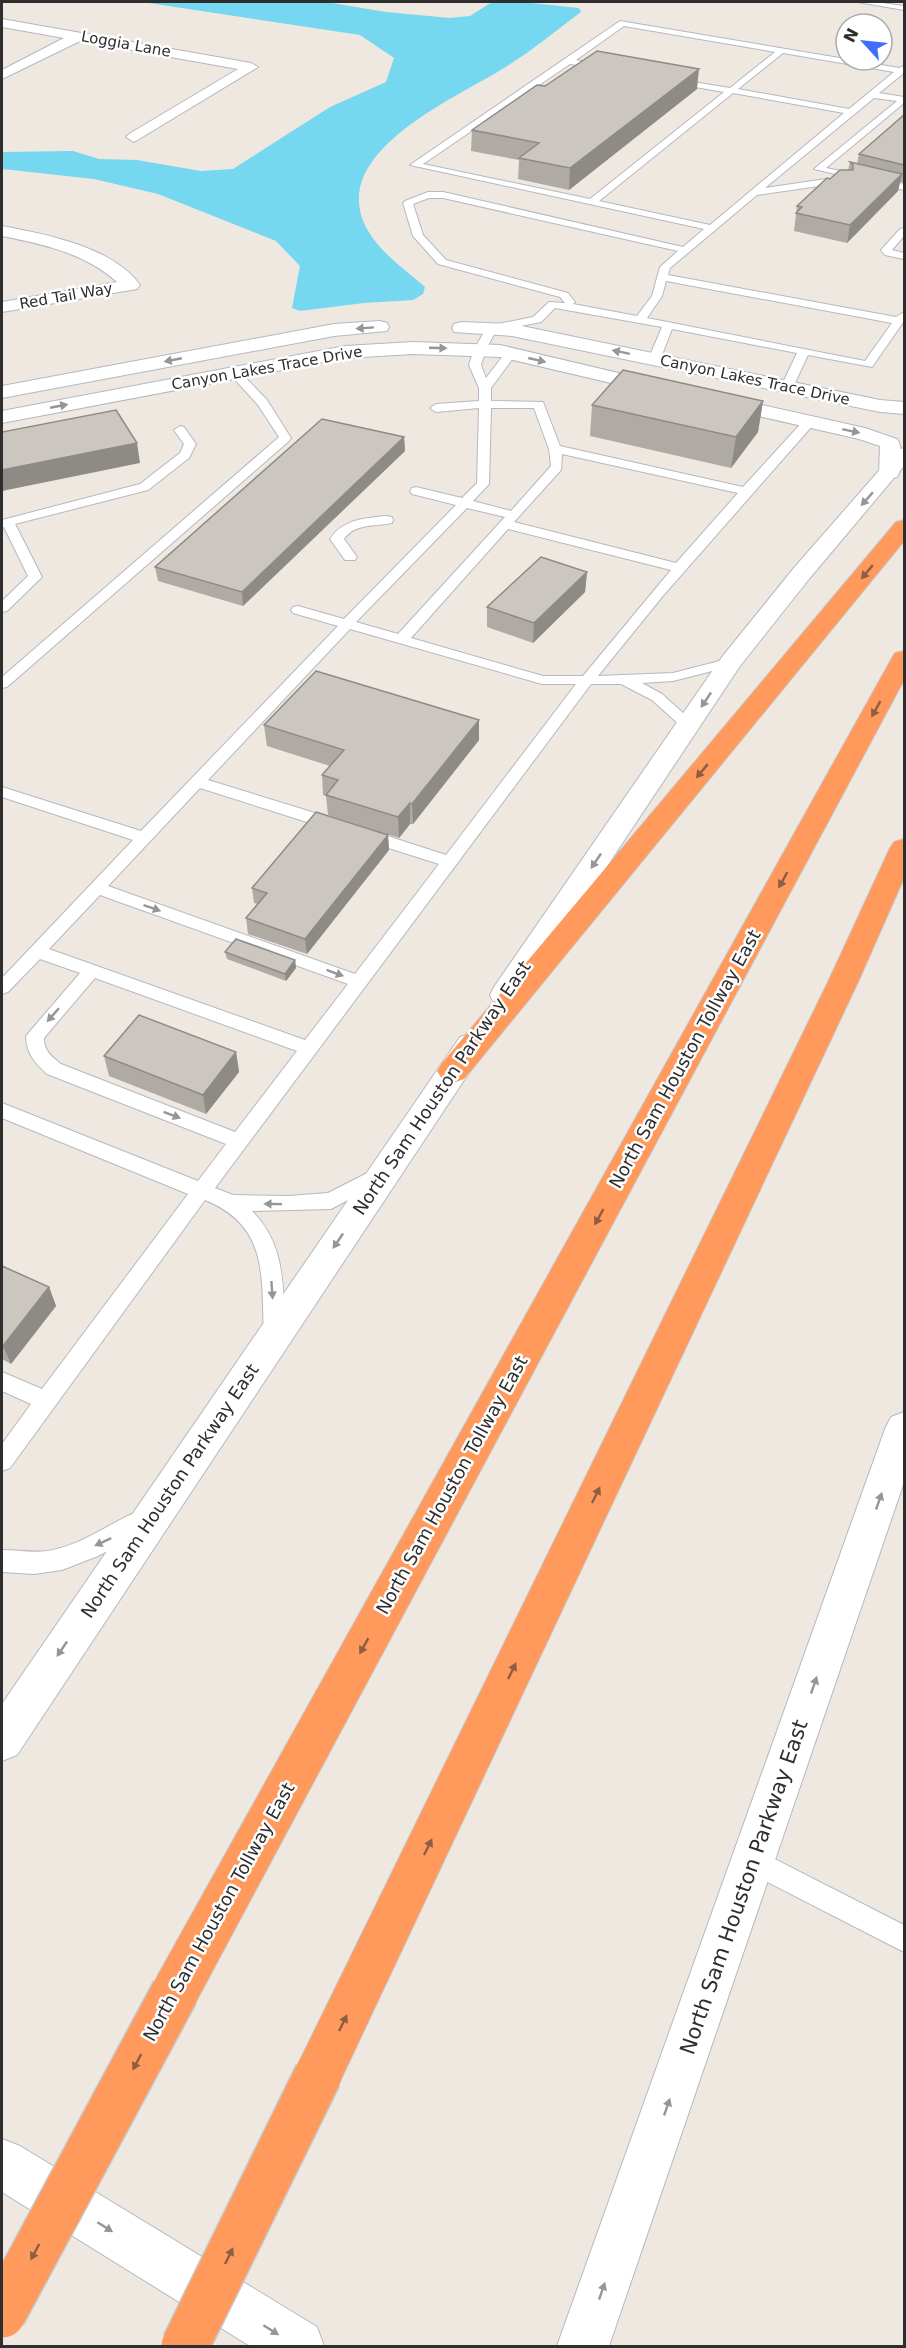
<svg xmlns="http://www.w3.org/2000/svg" width="906" height="2348" font-family="'DejaVu Sans',sans-serif">
  <style>
    .water { fill: #75d7f0 }
    .lines { fill: none; stroke-linecap: round; stroke-linejoin: round }
    .service-casing { stroke: #b4b8c1; stroke-width: 2 }
    .minor-casing { stroke: #b4b8c1; stroke-width: 2 }
    .tertiary-casing { stroke: #b4b8c1; stroke-width: 2 }
    .secondary-casing { stroke: #b4b8c1; stroke-width: 2 }
    .motorway-casing { stroke: #c9c9c9; stroke-width: 2 }
    .service { fill: #fff; fill-rule: evenodd }
    .minor { fill: #fff; fill-rule: evenodd }
    .tertiary { fill: #fff; fill-rule: evenodd }
    .secondary { fill: #fff; fill-rule: evenodd }
    .motorway { fill: #ff995c; fill-rule: evenodd }
    .motorway-bridge-casing { stroke: #c9c9c9; stroke-width: 50; stroke-linecap: butt }
    .motorway-bridge { stroke: #ff995c; stroke-width: 47 }
    .wall { fill: #afaaa4 }
    .shaded-wall { fill: #8e8b86 }
    .building { fill: #cbc6bf; stroke: #8e8b86; stroke-width: 1.5 }
    .oneway { fill: #969696 }
    .oneway2 { fill: #8c5e43 }
    .labels { text-anchor: middle; stroke-width: 5; stroke-linejoin: round; paint-order: stroke }
    .far-street-label { font-size: 15px; fill: #2e2e2e; stroke: #fff }
    .street-label { font-size: 18px; fill: #2e2e2e; stroke: #fff }
    .near-street-label { font-size: 21px; fill: #2e2e2e; stroke: #fff }
  </style>
  <rect width="100%" height="100%" fill="#efe8e1"/>
  <path class="water" d="M142,2H326L386,12L450,18L470,16L492,2H521L579,8L581,12C554,32 528,54 499,71C452,100 326,154 367,229C380,253 406,270 425,287L423,294L413,300L364,303L300,311L292,308L300,266L276,241L158,194L94,179L2,169V152L73,151L99,159L137,160L201,171L233,169L330,107L386,82L394,58L360,35Z"/>
  <g class="lines">
    <defs>
      <g id="service">
        <polygon points="858,2 875,2 904,6 904,10"/>
        <path d="M620,21L899,68L904,66V73L879,93L904,97V103L826,168L904,184V190L814,169L897,101L874,98L765,188L826,179L848,182V186L826,185L757,195L670,268L668,275L896,317L904,312V321L872,367L808,355L793,387L787,390L781,387L797,353L672,329L660,360L654,363L648,360L662,327L555,308L541,322L496,331L486,349L481,365L486,378L506,352H514L516,354L491,388V401L543,402L560,446L743,487L805,419H813V425L662,597L598,676L673,673L731,658L738,662L736,665L673,681L642,683L662,694L693,722L696,725L693,728H683L652,700L621,684H591L215,1188L233,1195L288,1196L328,1193L379,1167L386,1170L389,1175L386,1180L331,1209L252,1211C287,1246 282,1288 286,1334L282,1340L275,1343L268,1340L264,1334C261,1276 269,1226 205,1200L10,1468L2,1471V1444L31,1404L2,1391V1372L42,1389L188,1194L2,1118V1103L198,1181L226,1144L47,1074C35,1063 26,1053 26,1036L80,973L40,959L8,992L2,994V978L133,840L2,797V787L141,831L338,626L293,613L291,610L293,607L298,606L344,619L456,505L412,494L410,491L412,488L416,487L462,498L477,483L479,408L436,412L430,408L436,404L479,401V388L469,365L474,349L488,326L533,317L549,302L565,303L560,297L438,264L413,236L403,203L405,201L428,192H443L683,247L704,229L410,165ZM624,26L775,52L730,88L669,78L668,80L672,83L724,92L590,199L423,164L570,64L608,70V66L576,60ZM783,53L894,72L849,109L738,89ZM733,93L844,113L710,225L599,201ZM429,198H443L678,251L660,267L652,296L637,316L573,304L575,302L568,293L446,260L423,235L413,204ZM666,281L892,323L865,361L647,318L662,296ZM491,408H534L549,449L551,466L511,511L473,501L489,484ZM562,454L738,493L676,563L514,522L561,470ZM467,508L505,517L398,634L356,622ZM508,529L671,570L583,676H543L411,638ZM350,629L542,684H576L446,855L369,830H357L355,834L357,838L439,864L355,974L108,886L200,788L329,829H341L343,825L341,821L208,780ZM100,895L348,984L305,1040L49,949ZM95,978L297,1051L235,1132L61,1064C51,1056 44,1051 44,1038Z"/>
        <polygon points="904,228 904,236 892,250 904,253 904,259 885,255 881,250 900,229"/>
        <polygon points="235,370 239,371 267,400 291,438 289,441 7,687 2,688 2,677 279,437 258,405 229,373"/>
        <polygon points="180,426 184,427 196,444 189,458 148,490 15,524 42,577 7,611 2,612 2,601 28,576 4,527 2,528 2,520 140,484 180,453 184,444 174,430"/>
        <path d="M387,516L392,517L393,520L392,523C374,527 355,523 344,539L357,557L355,560H345L330,539C343,519 365,518 387,516Z"/>
        <path d="M141,1510L149,1513L152,1521L149,1529L98,1556L62,1570L34,1574L2,1572V1550C17,1550 32,1553 48,1551C83,1545 109,1523 141,1510Z"/>
        <polygon points="753,1848 904,1925 904,1952 744,1870 740,1861 744,1852"/>
      </g>
      <g id="minor">
        <polygon points="2,19 251,63 258,67 134,142 126,137 129,134 238,69 80,41 2,79 2,70 64,38 2,27"/>
        <path d="M2,226C45,234 113,247 140,285L137,289L131,290L2,312V302L117,282C85,253 42,244 2,236Z"/>
      </g>
      <g id="tertiary">
        <polygon points="380,321 387,323 389,327 387,331 334,336 2,398 2,386 334,324"/>
        <polygon points="461,322 512,324 880,400 904,402 904,414 880,412 512,336 454,332 452,328 454,324"/>
        <polygon points="413,342 500,345 665,384 668,388 665,392 658,394 500,357 413,354 345,358 2,423 2,411 345,346"/>
        <path d="M717,395L865,428L897,439C903,447 903,469 897,477L890,479L883,477L879,473L880,446L859,439L710,405L707,401L710,397Z"/>
      </g>
      <g id="secondary">
        <polygon points="904,448 904,466 809,579 740,666 516,1003 505,1006 494,1003 490,995 494,987 722,657 793,569 897,450"/>
        <polygon points="471,1034 482,1037 486,1045 482,1053 17,1755 2,1761 2,1704 460,1037"/>
        <polygon points="904,1412 904,1482 609,2346 557,2346 885,1429 891,1417"/>
        <polygon points="2,2139 20,2146 317,2327 324,2346 250,2346 2,2192"/>
      </g>
      <g id="motorway">
        <polygon points="904,520 904,541 464,1079 453,1083 442,1079 437,1071 442,1063 896,522"/>
        <polygon points="904,651 904,680 192,2009 175,2015 158,2009 152,1992 158,1975 892,658 895,653"/>
        <polygon points="904,839 904,878 858,982 335,2092 318,2099 301,2092 294,2075 301,2058 828,982 890,848 894,842"/>
      </g>
    </defs>
    <use href="#service" class="service-casing"/>
    <use href="#minor" class="minor-casing"/>
    <use href="#tertiary" class="tertiary-casing"/>
    <use href="#secondary" class="secondary-casing"/>
    <use href="#motorway" class="motorway-casing"/>
    <use href="#service" class="service"/>
    <use href="#minor" class="minor"/>
    <use href="#tertiary" class="tertiary"/>
    <use href="#secondary" class="secondary"/>
    <use href="#motorway" class="motorway"/>
    <defs>
      <g id="motorway-bridge">
        <polyline points="2,2314 175,1992"/>
        <polyline points="185,2346 318,2075"/>
      </g>
    </defs>
    <use href="#motorway-bridge" class="motorway-bridge-casing"/>
    <use href="#motorway-bridge" class="motorway-bridge"/>
  </g>
  <g class="wall">
    <polygon points="545,86 697,89 569,190 518,179 519,160 471,151 472,130"/>
    <polygon points="904,115 904,183 900,182 898,191 847,243 794,231 797,206 830,179 848,170 850,162 857,164 859,154"/>
    <polygon points="763,401 758,432 731,468 590,436 592,405"/>
    <polygon points="404,437 405,451 243,606 158,581 155,567"/>
    <polygon points="587,572 585,592 533,643 487,627 487,607"/>
    <polygon points="479,720 479,740 413,824 410,824 399,838 328,815 326,796 323,795 322,775 330,766 267,746 264,725"/>
    <polygon points="388,835 389,850 307,954 248,934 246,918 258,904 254,903 252,888"/>
    <polygon points="225,952 295,960 296,968 286,981 227,959"/>
    <polygon points="236,1052 239,1072 206,1114 109,1076 104,1056"/>
    <polygon points="2,1266 49,1287 56,1306 11,1364 2,1359"/>
  </g>
  <g class="shaded-wall">
    <polygon points="699,69 697,89 569,190 570,168"/>
    <polygon points="902,174 898,191 847,243 850,225"/>
    <polygon points="763,401 758,432 731,468 736,437"/>
    <polygon points="404,437 405,451 243,606 242,592"/>
    <polygon points="137,443 140,463 2,491 2,470"/>
    <polygon points="587,572 585,592 533,643 534,623"/>
    <polygon points="479,720 479,740 413,824 412,804"/>
    <polygon points="410,803 410,824 399,838 398,817"/>
    <polygon points="388,835 389,850 307,954 305,939"/>
    <polygon points="295,960 296,968 286,981 285,974"/>
    <polygon points="236,1052 239,1072 206,1114 203,1095"/>
    <polygon points="49,1287 56,1306 11,1364 3,1346"/>
  </g>
  <g class="building">
    <polygon points="597,51 699,69 570,168 519,158 539,143 472,130 537,85 545,86"/>
    <polygon points="904,115 904,165 859,154"/>
    <polygon points="850,162 902,174 850,225 796,213 802,207 797,206 827,178 830,179 840,170 853,170 853,165"/>
    <polygon points="623,370 763,401 736,437 592,405"/>
    <polygon points="116,410 137,443 2,470 2,432"/>
    <polygon points="322,419 404,437 242,592 155,567"/>
    <polygon points="541,557 587,572 534,623 487,607"/>
    <polygon points="316,671 479,720 412,804 410,803 398,817 326,795 338,780 322,775 344,750 264,725"/>
    <polygon points="316,812 388,835 305,939 246,918 267,893 252,888"/>
    <polygon points="236,939 295,960 285,974 225,952"/>
    <polygon points="139,1015 236,1052 203,1095 104,1056"/>
    <polygon points="2,1266 49,1287 3,1346 2,1345"/>
  </g>
  <defs><path id="oneway-solid" d="M-6-.8H1V-3.2L6.5 0L1 3.2V.8H-6Z" transform="scale(1.5)"/></defs>
  <g class="oneway">
    <use href="#oneway-solid" transform="translate(365 328) rotate(176)"/>
    <use href="#oneway-solid" transform="translate(438 348) rotate(2)"/>
    <use href="#oneway-solid" transform="translate(621 352) rotate(-168)"/>
    <use href="#oneway-solid" transform="translate(173 360) rotate(169)"/>
    <use href="#oneway-solid" transform="translate(537 360) rotate(13)"/>
    <use href="#oneway-solid" transform="translate(59 406) rotate(-11)"/>
    <use href="#oneway-solid" transform="translate(851 431) rotate(12)"/>
    <use href="#oneway-solid" transform="translate(867 499) rotate(131)"/>
    <use href="#oneway-solid" transform="translate(706 700) rotate(124)"/>
    <use href="#oneway-solid" transform="translate(596 861) rotate(124)"/>
    <use href="#oneway-solid" transform="translate(152 908) rotate(19)"/>
    <use href="#oneway-solid" transform="translate(335 973) rotate(20)"/>
    <use href="#oneway-solid" transform="translate(53 1015) rotate(131)"/>
    <use href="#oneway-solid" transform="translate(172 1115) rotate(21)"/>
    <use href="#oneway-solid" transform="translate(273 1204) rotate(-179)"/>
    <use href="#oneway-solid" transform="translate(338 1241) rotate(124)"/>
    <use href="#oneway-solid" transform="translate(272 1290) rotate(86)"/>
    <use href="#oneway-solid" transform="translate(879 1501) rotate(-71)"/>
    <use href="#oneway-solid" transform="translate(103 1542) rotate(155)"/>
    <use href="#oneway-solid" transform="translate(62 1649) rotate(124)"/>
    <use href="#oneway-solid" transform="translate(814 1685) rotate(-71)"/>
    <use href="#oneway-solid" transform="translate(667 2107) rotate(-71)"/>
    <use href="#oneway-solid" transform="translate(105 2227) rotate(32)"/>
    <use href="#oneway-solid" transform="translate(602 2291) rotate(-71)"/>
    <use href="#oneway-solid" transform="translate(271 2330) rotate(32)"/>
  </g>
  <g class="oneway2">
    <use href="#oneway-solid" transform="translate(867 572) rotate(130)"/>
    <use href="#oneway-solid" transform="translate(876 709) rotate(119)"/>
    <use href="#oneway-solid" transform="translate(702 771) rotate(130)"/>
    <use href="#oneway-solid" transform="translate(783 880) rotate(119)"/>
    <use href="#oneway-solid" transform="translate(599 1217) rotate(119)"/>
    <use href="#oneway-solid" transform="translate(596 1495) rotate(-64)"/>
    <use href="#oneway-solid" transform="translate(364 1646) rotate(119)"/>
    <use href="#oneway-solid" transform="translate(512 1671) rotate(-64)"/>
    <use href="#oneway-solid" transform="translate(428 1847) rotate(-64)"/>
    <use href="#oneway-solid" transform="translate(343 2023) rotate(-64)"/>
    <use href="#oneway-solid" transform="translate(137 2062) rotate(118)"/>
    <use href="#oneway-solid" transform="translate(35 2252) rotate(118)"/>
    <use href="#oneway-solid" transform="translate(229 2256) rotate(-64)"/>
  </g>
  <g class="labels">
    <g class="far-street-label">
      <text transform="translate(126 44) rotate(10)" y="5">Loggia Lane</text>
      <text transform="translate(66 296) rotate(-10)" y="5">Red Tail Way</text>
      <text transform="translate(267 368) rotate(-10)" y="5">Canyon Lakes Trace Drive</text>
      <text transform="translate(755 380) rotate(12)" y="5">Canyon Lakes Trace Drive</text>
    </g>
    <g class="street-label">
      <text transform="translate(685 1059) rotate(-61)" y="6">North Sam Houston Tollway East</text>
      <text transform="translate(442 1088) rotate(-56)" y="6">North Sam Houston Parkway East</text>
      <text transform="translate(452 1485) rotate(-61)" y="6">North Sam Houston Tollway East</text>
      <text transform="translate(170 1491) rotate(-56)" y="6">North Sam Houston Parkway East</text>
      <text transform="translate(219 1912) rotate(-61)" y="6">North Sam Houston Tollway East</text>
    </g>
    <g class="near-street-label">
      <text transform="translate(744 1887) rotate(-71)" y="7">North Sam Houston Parkway East</text>
    </g>
  </g>
  <rect width="906" height="2348" fill="none" stroke="#2e2e2e" stroke-width="6"/>
  <g transform="translate(864 42) rotate(297)"><circle r="28" fill="#ffffff" stroke="#ababab" stroke-width="1.5"/>
  <path d="M0-4.5L10 22L0 15L-10 22Z" fill="#416ffb"/>
  <text y="-9" font-size="16" font-weight="bold" text-anchor="middle" fill="#2e2e2e">N</text>
  </g>
</svg>
